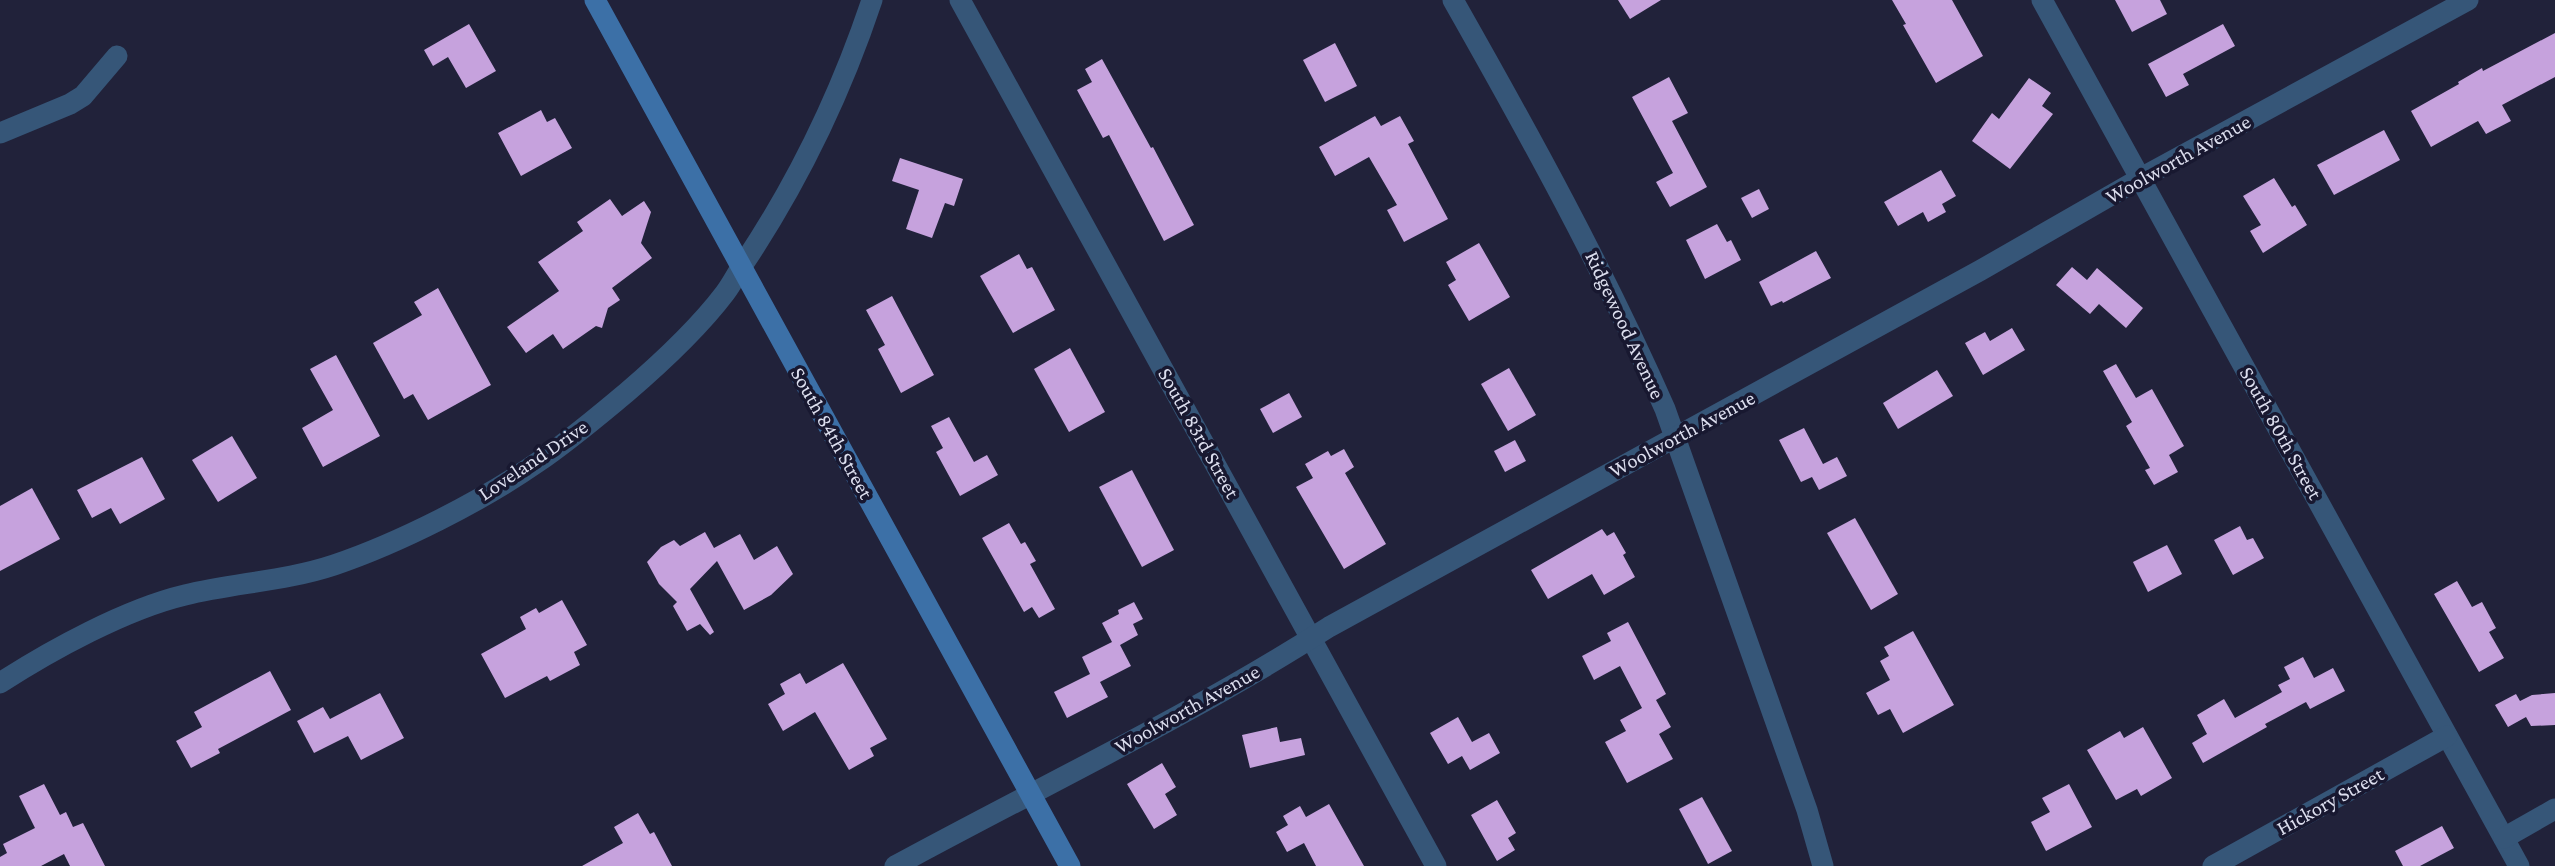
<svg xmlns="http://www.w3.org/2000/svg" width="2555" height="866" font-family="'Crimson Pro',serif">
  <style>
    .building { fill: #c6a2dd }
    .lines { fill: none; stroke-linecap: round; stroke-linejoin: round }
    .street { stroke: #365678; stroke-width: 21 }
    .secondary { stroke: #3c70a7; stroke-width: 21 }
    .labels { text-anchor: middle; stroke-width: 7; stroke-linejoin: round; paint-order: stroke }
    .street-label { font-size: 21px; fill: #dcdeee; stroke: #181830 }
  </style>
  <rect width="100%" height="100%" fill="#21223a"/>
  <g class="building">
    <polygon points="1618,0 1661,0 1630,19"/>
    <polygon points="1892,0 1952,0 1983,56 1936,83 1903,25 1906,24"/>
    <polygon points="2115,0 2160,0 2167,14 2132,32"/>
    <polygon points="469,24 496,71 466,88 448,57 433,66 424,50"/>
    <polygon points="2223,24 2235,46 2183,74 2189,85 2166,97 2148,64"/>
    <polygon points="2555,33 2555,77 2502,105 2511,121 2486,134 2478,121 2431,147 2411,111 2459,84 2458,82 2482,68 2483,71"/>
    <polygon points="1335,43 1357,86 1325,102 1303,60"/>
    <polygon points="1102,59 1151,148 1153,147 1194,225 1164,241 1109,135 1103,138 1077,90 1092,82 1085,69"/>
    <polygon points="1669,77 1688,113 1672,121 1707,187 1670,207 1656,182 1673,173 1632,97"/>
    <polygon points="2029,78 2051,93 2042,106 2053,114 2010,169 1972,141 1992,113 1999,119"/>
    <polygon points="541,110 547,122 555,118 572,148 521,176 498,133"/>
    <polygon points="1375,116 1381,126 1400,116 1414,141 1408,144 1448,219 1404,242 1387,210 1397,205 1369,157 1335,176 1319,147"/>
    <polygon points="2384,130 2400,160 2334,195 2317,165"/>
    <polygon points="900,158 963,179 954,206 945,203 932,238 906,229 919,190 892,181"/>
    <polygon points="1941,170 1956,196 1942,204 1946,212 1928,222 1923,212 1898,226 1884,202"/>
    <polygon points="2274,178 2292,207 2295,205 2307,225 2263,253 2250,231 2261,225 2243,196"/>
    <polygon points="1759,189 1769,209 1752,218 1741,198"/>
    <polygon points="610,199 622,216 644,201 651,212 641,243 652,258 612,288 620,300 608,308 602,328 596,326 563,349 553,334 526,353 507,327 559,291 538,262 583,231 577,222"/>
    <polygon points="1717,224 1727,242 1731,240 1741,260 1705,279 1686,240"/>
    <polygon points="1479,243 1510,297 1469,321 1448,285 1456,280 1446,262"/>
    <polygon points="1816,251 1831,278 1783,303 1782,301 1771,306 1759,282"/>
    <polygon points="1019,254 1027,269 1032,267 1055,310 1013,333 980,276"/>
    <polygon points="2072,267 2087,280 2097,268 2143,308 2126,328 2099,304 2090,314 2056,285"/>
    <polygon points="438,288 491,385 428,420 413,394 404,399 373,343 422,315 414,302"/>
    <polygon points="892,296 934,375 901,393 878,349 885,345 866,310"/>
    <polygon points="2012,328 2025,350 1983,375 1965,343 1985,332 1990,341"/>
    <polygon points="1070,348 1105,412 1069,432 1034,369"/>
    <polygon points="336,355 380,436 323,467 302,428 333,410 310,369"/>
    <polygon points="2116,364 2136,398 2152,389 2184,446 2169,455 2178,472 2154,485 2145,470 2150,468 2126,426 2132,422 2103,371"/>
    <polygon points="1509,368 1536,415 1508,431 1481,384"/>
    <polygon points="1937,370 1953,396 1898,429 1883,403"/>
    <polygon points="1289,393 1302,417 1273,433 1260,409"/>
    <polygon points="949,417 974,462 987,455 998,475 960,496 936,452 943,448 931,426"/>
    <polygon points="1804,428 1823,464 1837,457 1847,476 1819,490 1812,477 1801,482 1779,440"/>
    <polygon points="232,436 257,478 218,502 192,460"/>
    <polygon points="1515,440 1526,461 1505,472 1494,451"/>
    <polygon points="1344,449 1354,467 1345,473 1386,544 1344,569 1296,487 1313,478 1305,464 1328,451 1331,456"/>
    <polygon points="142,457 165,499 120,524 111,508 92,518 77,490"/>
    <polygon points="1132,470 1174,550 1142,567 1099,487"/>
    <polygon points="32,488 60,539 0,571 0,506"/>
    <polygon points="1855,518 1898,594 1871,610 1827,533"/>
    <polygon points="1009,523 1021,544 1025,542 1036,561 1030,564 1055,609 1039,618 1032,607 1024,612 982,538"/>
    <polygon points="2240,526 2247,540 2253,538 2264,558 2233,575 2214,540"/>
    <polygon points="1602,529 1607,536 1614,532 1626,553 1623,555 1635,577 1604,595 1592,574 1548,599 1531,570"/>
    <polygon points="705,532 714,548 740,534 754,560 777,546 793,574 771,595 744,610 717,561 690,589 714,632 710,635 700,624 687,631 673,606 677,602 659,584 647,562 661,547 674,540 680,546"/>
    <polygon points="2167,545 2182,574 2148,592 2133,562"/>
    <polygon points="2457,581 2472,607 2482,602 2496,628 2489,632 2504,658 2479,672 2434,594"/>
    <polygon points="562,600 587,645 574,652 580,665 550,681 547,676 505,698 481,654 526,629 520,617 536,608 539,613"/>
    <polygon points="1134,602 1143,619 1133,624 1138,635 1120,645 1131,666 1100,682 1108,697 1067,718 1054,692 1090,674 1082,657 1112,642 1102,623 1119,614 1118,610"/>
    <polygon points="1628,622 1666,694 1656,700 1671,727 1659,734 1673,759 1627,783 1605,742 1626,731 1620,720 1642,708 1620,666 1594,680 1582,656 1611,641 1607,633"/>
    <polygon points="1913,631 1954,705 1903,733 1890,709 1878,715 1866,693 1890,680 1880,661 1889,656 1884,647"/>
    <polygon points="2303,657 2314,678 2333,668 2345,691 2310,709 2306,702 2265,724 2267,727 2203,763 2192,743 2207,734 2197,715 2224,699 2235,718 2282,692 2278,685 2290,679 2284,667"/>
    <polygon points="843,663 887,739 870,748 874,756 849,770 815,712 783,731 768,704 785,694 780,684 800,673 806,684"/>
    <polygon points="270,671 291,710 218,749 220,753 191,768 176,741 202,727 194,712"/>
    <polygon points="380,693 404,738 361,760 348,736 314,753 297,721 323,707 330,719"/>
    <polygon points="2555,693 2555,725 2531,726 2526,717 2508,727 2495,705 2516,694 2520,701 2532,695"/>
    <polygon points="1458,717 1472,742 1489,733 1500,753 1470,770 1462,756 1448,764 1430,733"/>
    <polygon points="1277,727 1280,742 1301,738 1305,755 1250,768 1242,735"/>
    <polygon points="2143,727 2172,778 2141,796 2137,789 2116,800 2087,750 2120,731 2124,738"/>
    <polygon points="1162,763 1176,787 1165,794 1177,815 1154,829 1127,784"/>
    <polygon points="44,784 60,815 66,812 73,827 83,823 105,866 70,866 64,854 41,866 0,866 0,857 7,853 3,844 35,828 19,796"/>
    <polygon points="2069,784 2092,827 2046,851 2031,822 2050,812 2042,798"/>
    <polygon points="1702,797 1732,851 1708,864 1679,809"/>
    <polygon points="1497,800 1516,833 1508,838 1515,850 1497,861 1471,815"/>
    <polygon points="1329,804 1364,866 1316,866 1304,843 1287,852 1276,832 1288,825 1283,816 1300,806 1306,817"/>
    <polygon points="638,813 650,834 654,832 672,866 582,866 623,843 614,827"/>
    <polygon points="2442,826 2454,848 2420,866 2403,866 2395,851"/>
  </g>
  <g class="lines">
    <g class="street">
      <polyline points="960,0 1436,866"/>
      <path d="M1453,0C1529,134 1603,268 1665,409L1807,810L1823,866"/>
      <polyline points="2042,0 2519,866"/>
      <polyline points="0,133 70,104 83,96 117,56"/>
      <path d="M0,683C51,650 126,609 185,595C234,583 286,581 334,565C399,543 482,501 538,462C569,441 597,417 626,393C661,363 697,330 725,293C732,284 737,273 744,263C798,182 841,93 872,0"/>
      <polyline points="2504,838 2555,809"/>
      <path d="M895,866C1040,787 1190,716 1329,627L1981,270L2141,178L2468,0"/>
      <polyline points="2213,866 2447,736"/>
    </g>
    <polyline class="secondary" points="595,0 1070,866"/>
  </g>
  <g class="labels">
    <g class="street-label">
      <text transform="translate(2178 159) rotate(-29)" y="7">Woolworth Avenue</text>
      <text transform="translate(1625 325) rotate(65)" y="7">Ridgewood Avenue</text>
      <text transform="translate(832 433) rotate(61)" y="7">South 84th Street</text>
      <text transform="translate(1199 433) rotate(61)" y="7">South 83rd Street</text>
      <text transform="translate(2281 433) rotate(61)" y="7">South 80th Street</text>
      <text transform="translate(1682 434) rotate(-28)" y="7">Woolworth Avenue</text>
      <text transform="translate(533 460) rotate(-34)" y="7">Loveland Drive</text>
      <text transform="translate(1187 709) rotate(-29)" y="7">Woolworth Avenue</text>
      <text transform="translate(2330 801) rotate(-29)" y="7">Hickory Street</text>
    </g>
  </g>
</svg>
